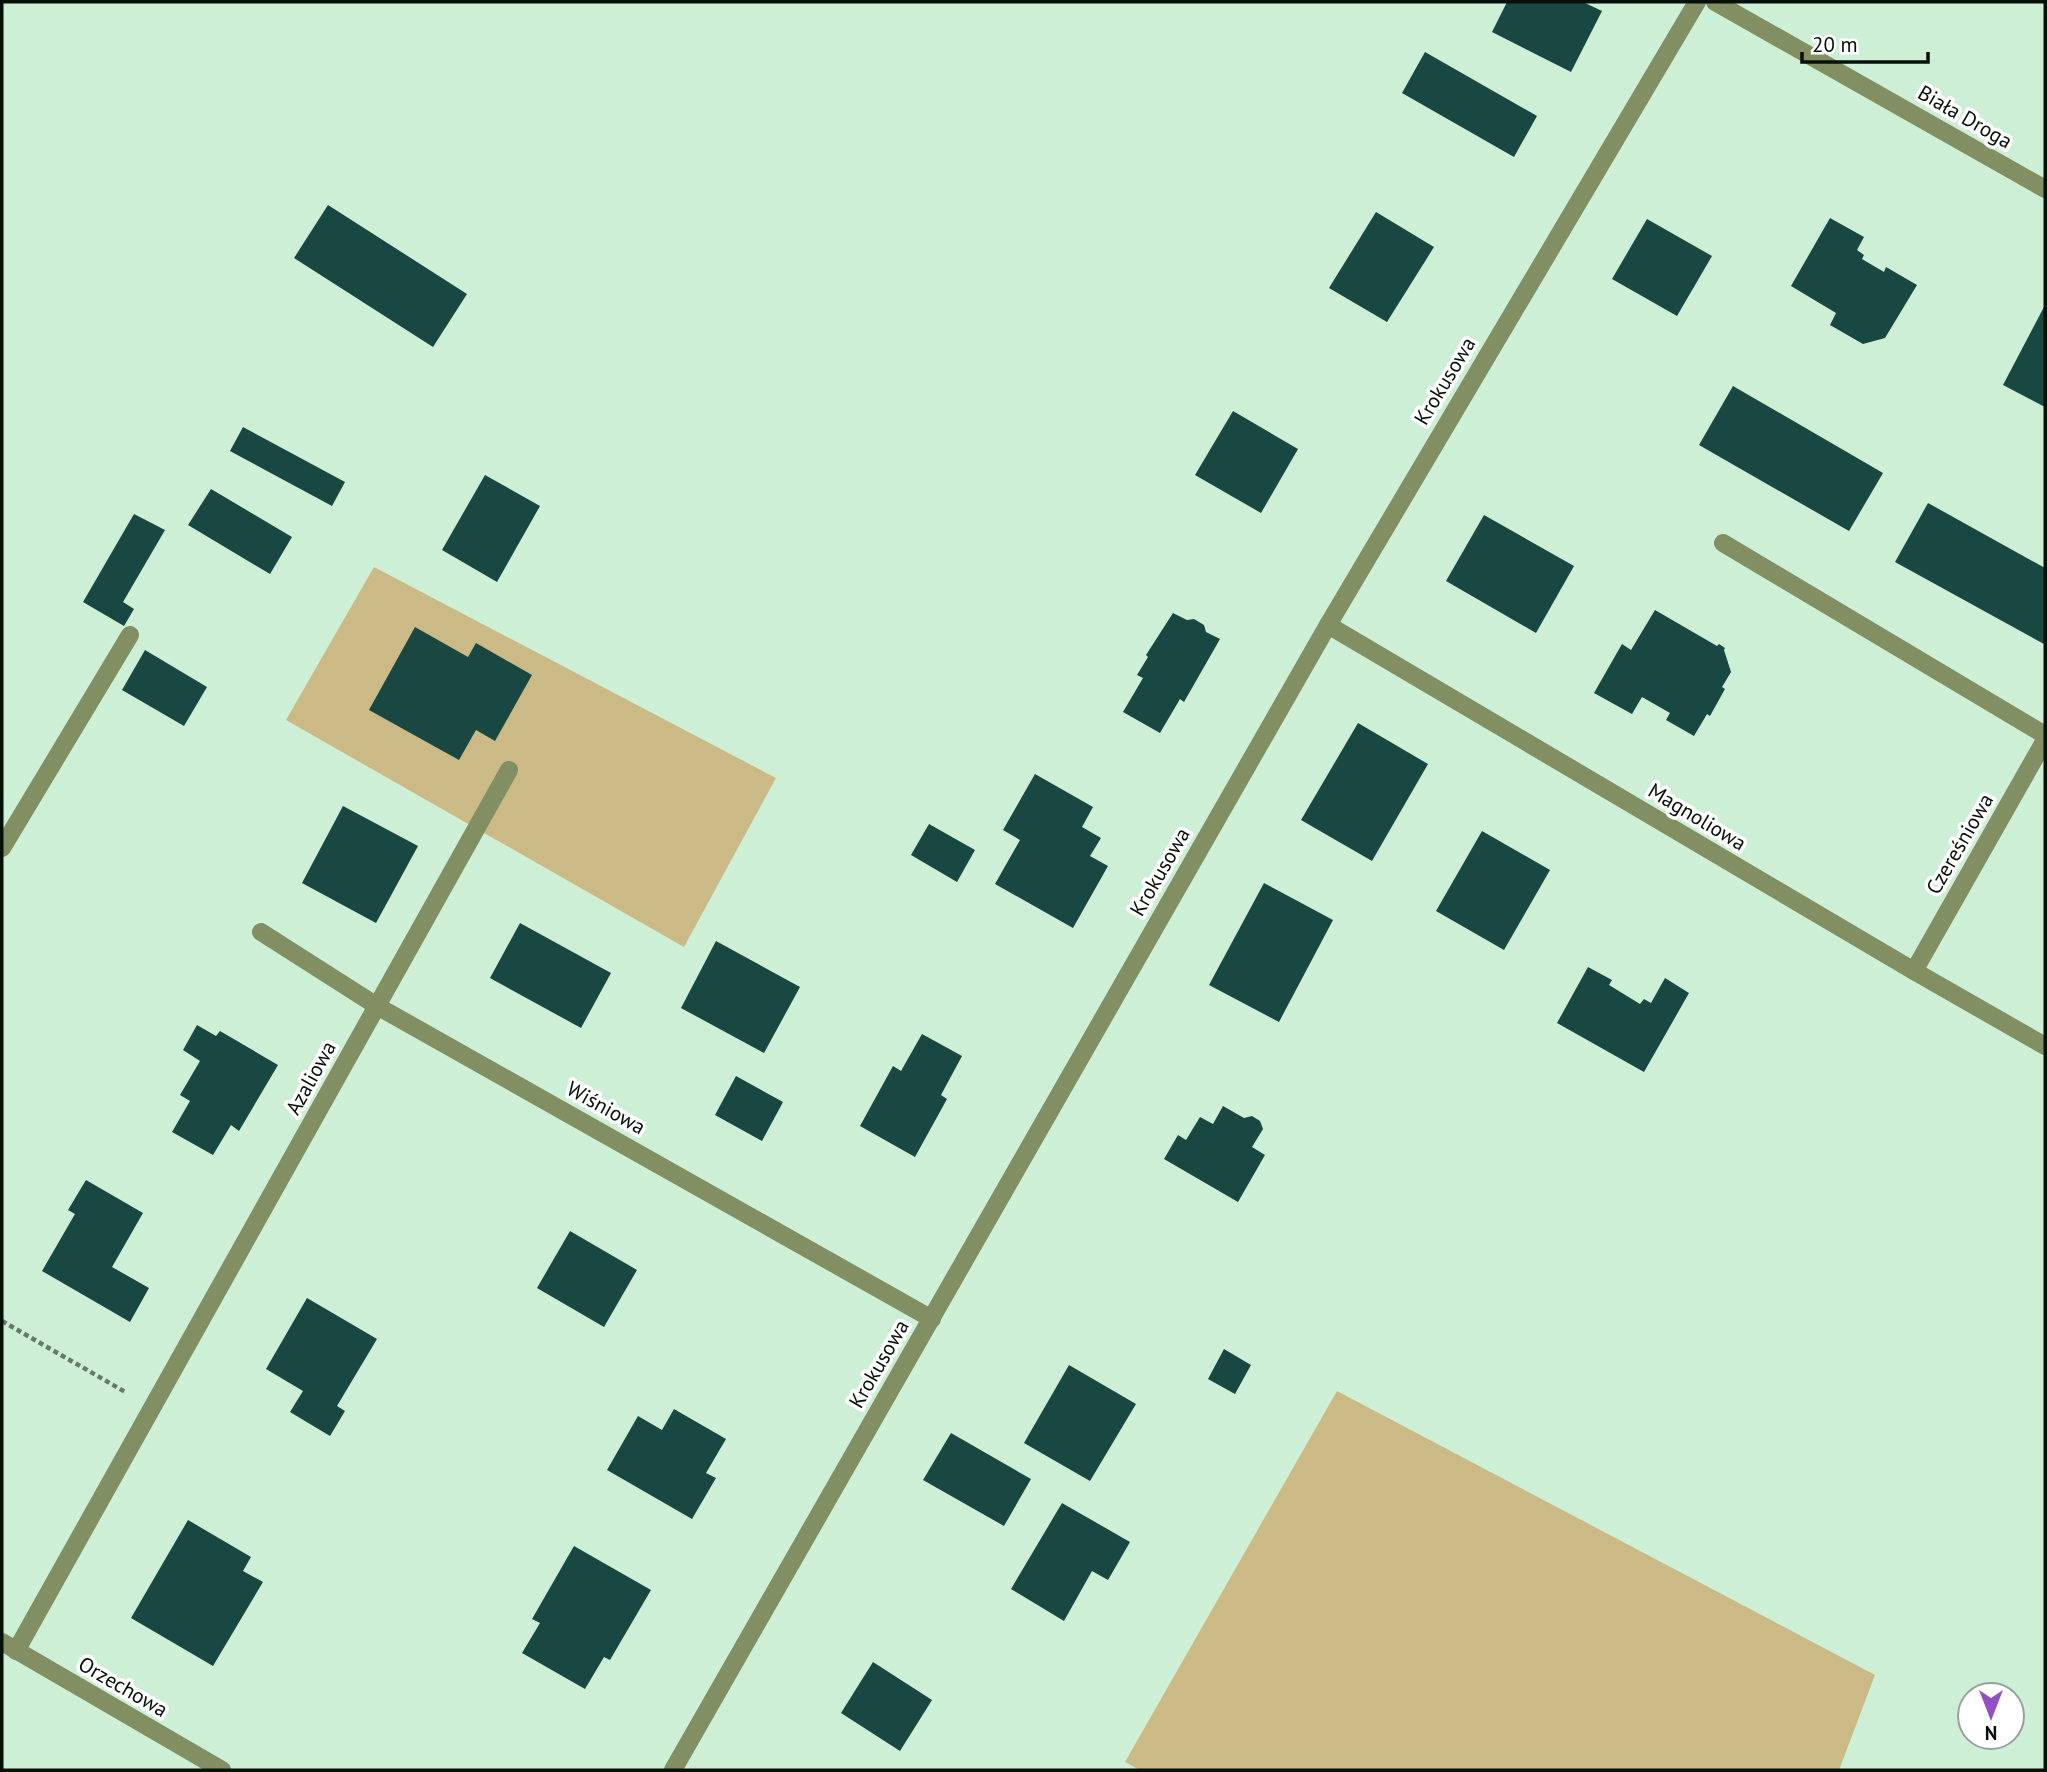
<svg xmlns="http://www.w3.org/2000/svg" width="2047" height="1772" font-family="'PT Sans',sans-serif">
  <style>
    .green { fill: #cbba86 }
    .building { fill: #194843 }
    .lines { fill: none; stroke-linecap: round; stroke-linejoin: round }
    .path { stroke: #647a6a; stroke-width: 4.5; stroke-dasharray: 5 3.5; stroke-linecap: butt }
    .lane { stroke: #818f63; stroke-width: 18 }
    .street { stroke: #818f63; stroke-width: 18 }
    .labels { text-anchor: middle; stroke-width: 7; stroke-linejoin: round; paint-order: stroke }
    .street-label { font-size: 21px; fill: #051009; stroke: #fff }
  </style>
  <rect width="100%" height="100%" fill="#cdefd6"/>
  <g class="green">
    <polygon points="374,567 776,778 684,947 286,720"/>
    <polygon points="1337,1391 1875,1675 1839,1770 1140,1770 1125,1762"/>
  </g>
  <g class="building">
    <polygon points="1507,2 1583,2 1602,11 1571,72 1492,32"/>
    <polygon points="1425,52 1537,116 1514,157 1402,93"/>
    <polygon points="328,205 467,294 433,347 294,258"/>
    <polygon points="1376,212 1434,247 1387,322 1329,288"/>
    <polygon points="1830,218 1864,237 1857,250 1864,255 1862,259 1884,272 1886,267 1917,285 1885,338 1863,344 1830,325 1836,313 1791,286"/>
    <polygon points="1647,219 1712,256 1677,316 1612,279"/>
    <polygon points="2045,305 2045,407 2003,385"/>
    <polygon points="1733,386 1883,473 1849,531 1699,445"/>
    <polygon points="1233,411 1298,449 1261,513 1195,475"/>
    <polygon points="243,427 345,482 332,506 230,451"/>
    <polygon points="485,475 540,506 497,582 442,550"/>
    <polygon points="211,489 292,537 270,574 188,525"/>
    <polygon points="1928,503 2045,568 2044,644 1895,562"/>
    <polygon points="134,514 165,530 123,602 134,609 124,626 83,602"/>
    <polygon points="1484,515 1574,566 1536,633 1446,581"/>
    <polygon points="1655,610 1717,646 1719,644 1725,648 1724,650 1731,672 1722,687 1725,689 1710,716 1707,714 1694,736 1666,720 1670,713 1642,697 1632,714 1594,693 1622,644 1631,650"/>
    <polygon points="1173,613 1187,620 1194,619 1204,625 1206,632 1220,639 1184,702 1180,699 1160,733 1123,712 1143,678 1137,675 1148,657 1146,655"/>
    <polygon points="415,627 468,657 476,643 532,675 495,741 476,730 459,760 369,710"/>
    <polygon points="145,650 207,687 184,726 122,690"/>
    <polygon points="1358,723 1428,764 1372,861 1301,820"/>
    <polygon points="1035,774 1093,807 1082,827 1101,838 1090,856 1108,866 1073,928 995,884 1020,840 1003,830"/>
    <polygon points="343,806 418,846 376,923 302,883"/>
    <polygon points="929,824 975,850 957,882 911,855"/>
    <polygon points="1482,831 1550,870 1504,950 1436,911"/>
    <polygon points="1264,883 1333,920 1279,1022 1209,985"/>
    <polygon points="520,923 611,973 581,1028 490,978"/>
    <polygon points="716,941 800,987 764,1053 681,1008"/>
    <polygon points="1588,967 1612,980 1609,985 1640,1004 1644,999 1651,1003 1665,978 1689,993 1644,1072 1557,1023"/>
    <polygon points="197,1025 216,1036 220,1031 278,1065 239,1131 231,1125 213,1155 172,1132 190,1101 180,1095 200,1061 183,1050"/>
    <polygon points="922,1034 962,1056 941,1095 947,1099 915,1157 860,1126 893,1066 901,1071"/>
    <polygon points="736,1076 783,1102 762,1141 715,1115"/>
    <polygon points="1223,1106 1244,1118 1252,1116 1260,1121 1263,1129 1252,1147 1265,1155 1238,1202 1164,1159 1178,1135 1186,1140 1200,1117 1213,1124"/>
    <polygon points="86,1180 143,1213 112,1267 149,1288 130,1322 42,1271 75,1214 68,1210"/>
    <polygon points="570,1231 637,1270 604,1327 537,1288"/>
    <polygon points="307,1298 377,1339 337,1406 345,1411 330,1436 290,1412 303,1391 266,1369"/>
    <polygon points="1224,1349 1251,1365 1235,1394 1208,1379"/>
    <polygon points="1069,1365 1136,1404 1090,1481 1024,1443"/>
    <polygon points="674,1409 726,1439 706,1473 716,1478 692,1519 607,1470 638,1416 662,1430"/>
    <polygon points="951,1433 1031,1479 1004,1526 923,1480"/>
    <polygon points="1062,1503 1130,1542 1108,1580 1092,1571 1064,1621 1011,1589"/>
    <polygon points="188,1520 251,1557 243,1571 263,1582 213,1666 131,1618"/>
    <polygon points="574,1546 651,1590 610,1660 604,1657 585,1689 522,1653 540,1623 532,1619"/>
    <polygon points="873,1662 932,1700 900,1751 841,1713"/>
  </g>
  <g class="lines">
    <polyline class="path" points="2,1321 127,1393"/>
    <g class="lane">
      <polyline points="1723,543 2045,735"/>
      <polyline points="2,848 130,635"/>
    </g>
    <g class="street">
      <polyline points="1715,2 2045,189"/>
      <polyline points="1328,625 1914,971 2045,1046"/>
      <polyline points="261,932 377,1006 932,1319"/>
      <polyline points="1914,971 2045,740"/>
      <polyline points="2,1642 222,1770"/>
      <polyline points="16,1651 509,770"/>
      <polyline points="673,1770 1328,625 1697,2"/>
    </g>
  </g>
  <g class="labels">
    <g class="street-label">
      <text transform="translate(1965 117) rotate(30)" y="7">Biała Droga</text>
      <text transform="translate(1445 381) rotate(-59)" y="7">Krokusowa</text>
      <text transform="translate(1697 817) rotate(31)" y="7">Magnoliowa</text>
      <text transform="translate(1960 844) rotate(-60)" y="7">Czereśniowa</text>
      <text transform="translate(1160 872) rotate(-60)" y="7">Krokusowa</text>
      <text transform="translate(311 1078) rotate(-61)" y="7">Azaliowa</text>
      <text transform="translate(606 1108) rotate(29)" y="7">Wiśniowa</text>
      <text transform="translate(879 1364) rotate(-60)" y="7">Krokusowa</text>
      <text transform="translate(123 1687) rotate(30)" y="7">Orzechowa</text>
    </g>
  </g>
  <rect width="2047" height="1772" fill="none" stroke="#051009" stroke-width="7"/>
  <g transform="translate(1991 1716) rotate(180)"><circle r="33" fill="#ffffff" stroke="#9b9f9d" stroke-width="2"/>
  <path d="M0-5L12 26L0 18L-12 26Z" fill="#944fc3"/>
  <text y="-10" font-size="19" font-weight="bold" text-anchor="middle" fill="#051009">N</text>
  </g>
  <path d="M1802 52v10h126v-10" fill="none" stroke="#051009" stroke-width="3.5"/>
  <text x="1812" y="52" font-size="21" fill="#051009" stroke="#ffffff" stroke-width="5" paint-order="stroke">20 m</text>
</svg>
